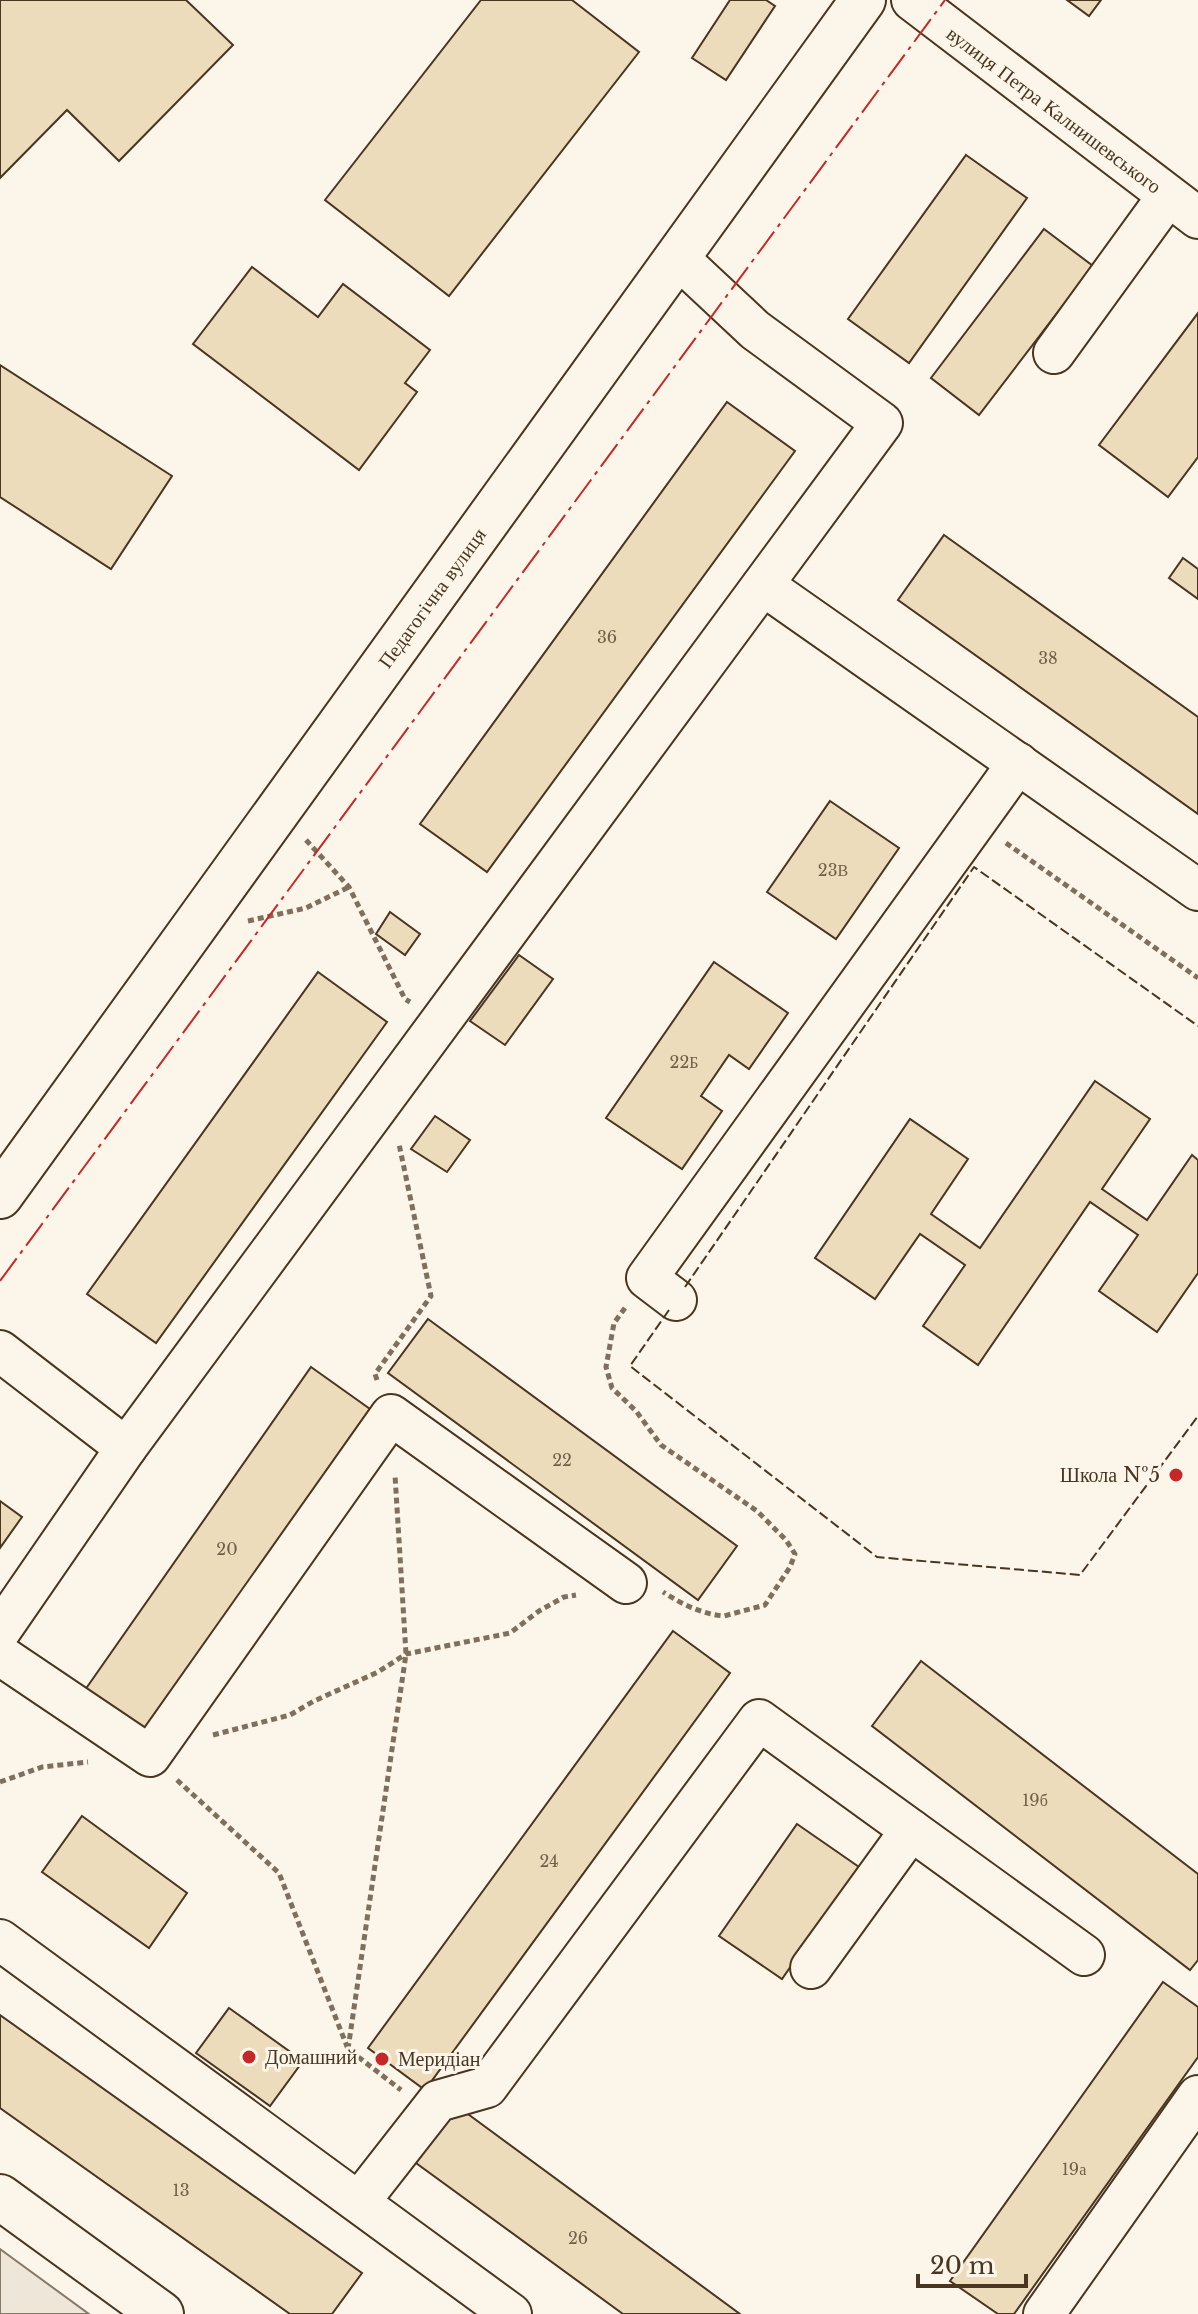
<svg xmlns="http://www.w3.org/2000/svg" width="1198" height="2314" font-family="'Libre Baskerville',serif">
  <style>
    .green { fill: #ede6d9; stroke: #887966; stroke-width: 2 }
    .building { fill: #ecdcbc; stroke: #4a3520; stroke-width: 2 }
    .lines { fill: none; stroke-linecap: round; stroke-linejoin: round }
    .minor-casing { stroke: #4a3520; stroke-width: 44 }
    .major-casing { stroke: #4a3520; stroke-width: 48 }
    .path { stroke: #7f6f5c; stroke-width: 5; stroke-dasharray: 6 4; stroke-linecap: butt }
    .minor { stroke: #fbf6e9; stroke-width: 40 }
    .major { stroke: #fbf6e9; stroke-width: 44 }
    .fence { stroke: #4a3520; stroke-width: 2; stroke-dasharray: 10 4; stroke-linecap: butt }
    .power { stroke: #c62828; stroke-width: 2; stroke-dasharray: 28 6 4 6; stroke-linecap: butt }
    .poi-dot { fill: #c62828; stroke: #fbf6e9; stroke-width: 3 }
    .labels { text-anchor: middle; stroke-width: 6; stroke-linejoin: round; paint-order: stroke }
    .number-label { font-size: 16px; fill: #725f47 }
    .street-label { font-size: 20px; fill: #4a3520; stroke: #fbf6e9 }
    .poi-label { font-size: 20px; fill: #4a3520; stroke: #fbf6e9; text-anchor: start }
  </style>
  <rect width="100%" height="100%" fill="#fbf6e9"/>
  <polygon class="green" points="0,2249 89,2314 0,2314"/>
  <g class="building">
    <polygon points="0,0 186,0 233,45 119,161 67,110 0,178"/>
    <polygon points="481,0 572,0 639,52 449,296 325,200"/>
    <polygon points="730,0 766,0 775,6 726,80 692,58"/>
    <polygon points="1067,0 1101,0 1089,16"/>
    <polygon points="966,155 1027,198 909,363 848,319"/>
    <polygon points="1044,229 1093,266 979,415 931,378"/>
    <polygon points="252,267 318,317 343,284 430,350 405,383 417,392 359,470 193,344"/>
    <polygon points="1198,313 1198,457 1168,497 1099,445"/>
    <polygon points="0,365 172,476 111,569 0,497"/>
    <polygon points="727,402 795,451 487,872 420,824"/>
    <polygon points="944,535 1198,717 1198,814 898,600"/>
    <polygon points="1183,558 1198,569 1198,599 1169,578"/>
    <polygon points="830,801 899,848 836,939 767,892"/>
    <polygon points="390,912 420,934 405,955 376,934"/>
    <polygon points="519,955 553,979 505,1045 470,1021"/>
    <polygon points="714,962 788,1013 749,1069 729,1055 701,1096 722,1111 682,1169 606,1118"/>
    <polygon points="318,972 387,1022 156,1343 87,1294"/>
    <polygon points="1095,1081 1150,1119 1102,1189 1147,1220 1192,1155 1198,1160 1198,1273 1157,1332 1099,1291 1138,1235 1090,1202 978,1365 923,1326 965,1265 920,1234 875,1299 815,1258 910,1119 968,1159 931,1214 980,1248"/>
    <polygon points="435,1116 470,1140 447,1172 411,1149"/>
    <polygon points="428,1319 737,1546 698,1600 388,1373"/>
    <polygon points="311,1367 370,1409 144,1731 85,1690"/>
    <polygon points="0,1501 22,1517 0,1548"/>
    <polygon points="673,1631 730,1673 425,2090 368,2048"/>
    <polygon points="921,1661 1198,1874 1198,1960 1190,1970 872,1726"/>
    <polygon points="82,1816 187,1893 149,1948 42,1872"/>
    <polygon points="797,1824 859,1867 782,1979 719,1936"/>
    <polygon points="1163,1982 1198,2007 1198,2057 1014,2314 998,2314 950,2281"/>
    <polygon points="229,2008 303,2061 270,2106 196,2053"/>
    <polygon points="0,2015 362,2273 332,2314 290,2314 0,2108"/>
    <polygon points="457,2106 740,2314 623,2314 416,2163"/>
  </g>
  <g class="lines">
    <defs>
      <g id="minor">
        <polyline points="912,0 1198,218"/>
        <polyline points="1054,353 1168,196"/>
        <polyline points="763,585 1198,890"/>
        <polyline points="676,1300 647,1278 1018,763"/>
        <polyline points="0,1351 126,1448 0,1631"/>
        <polyline points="126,1448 882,423 755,330 678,258"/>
        <polyline points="0,1655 150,1756 391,1415 626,1583"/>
        <polyline points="0,1940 511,2314"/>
        <polyline points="811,1968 911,1830"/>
        <polyline points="359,2202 438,2101 487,2087 759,1720 1084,1955"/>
        <polyline points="1044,2314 1198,2096"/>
      </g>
      <g id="major">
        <polyline points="0,1196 863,0"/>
        <polyline points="0,2197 161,2314"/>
      </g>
    </defs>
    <use href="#minor" class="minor-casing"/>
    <use href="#major" class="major-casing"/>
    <g class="path">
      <polyline points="306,840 349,887 405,999 410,1002"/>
      <polyline points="1006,843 1198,978"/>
      <polyline points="248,921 306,908 349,887"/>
      <path d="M625,1308L614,1323L606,1367L612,1388L636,1411L661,1445L757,1511L786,1540L795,1554L790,1567L765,1605L724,1616C701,1614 682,1604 663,1592"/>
      <polyline points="377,1380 375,1374 431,1296 399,1144"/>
      <polyline points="213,1735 290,1715 314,1701 378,1672 406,1654 510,1633 539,1611 564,1597 576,1595"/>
      <polyline points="177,1780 279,1873 348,2049 401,2090"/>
      <polyline points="0,1782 42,1767 88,1762"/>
      <polyline points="348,2049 406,1654 395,1475"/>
    </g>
    <use href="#minor" class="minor"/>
    <use href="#major" class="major"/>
    <g class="fence">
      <polyline points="685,1287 974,867 1198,1026"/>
      <polyline points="669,1310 630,1366 877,1557 1080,1575 1198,1416"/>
    </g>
    <polyline class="power" points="0,1281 945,0"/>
  </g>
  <g class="poi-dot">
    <circle cx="1176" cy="1475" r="8"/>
    <circle cx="249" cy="2057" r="8"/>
    <circle cx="382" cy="2059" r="8"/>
  </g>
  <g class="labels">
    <g class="number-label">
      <text x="607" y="643">36</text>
      <text x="1048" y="664">38</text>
      <text x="833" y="876">23В</text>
      <text x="684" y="1068">22Б</text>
      <text x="562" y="1466">22</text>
      <text x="227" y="1555">20</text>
      <text x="1035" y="1806">19б</text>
      <text x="549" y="1867">24</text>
      <text x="1074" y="2175">19а</text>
      <text x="181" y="2196">13</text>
      <text x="578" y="2244">26</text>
    </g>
    <g class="street-label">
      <text transform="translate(1054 110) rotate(37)" y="7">вулиця Петра Калнишевського</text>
      <text transform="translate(432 598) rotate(-54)" y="7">Педагогічна вулиця</text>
    </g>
    <g class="poi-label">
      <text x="1160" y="1482" text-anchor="end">Школа №5</text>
      <text x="265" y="2064">Домашний</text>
      <text x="398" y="2066">Меридіан</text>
    </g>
  </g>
  <path d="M918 2274v12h108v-12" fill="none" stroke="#4a3520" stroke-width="4"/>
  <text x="930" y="2274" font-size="24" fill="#4a3520" stroke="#fbf6e9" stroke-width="6" paint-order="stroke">20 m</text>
</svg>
